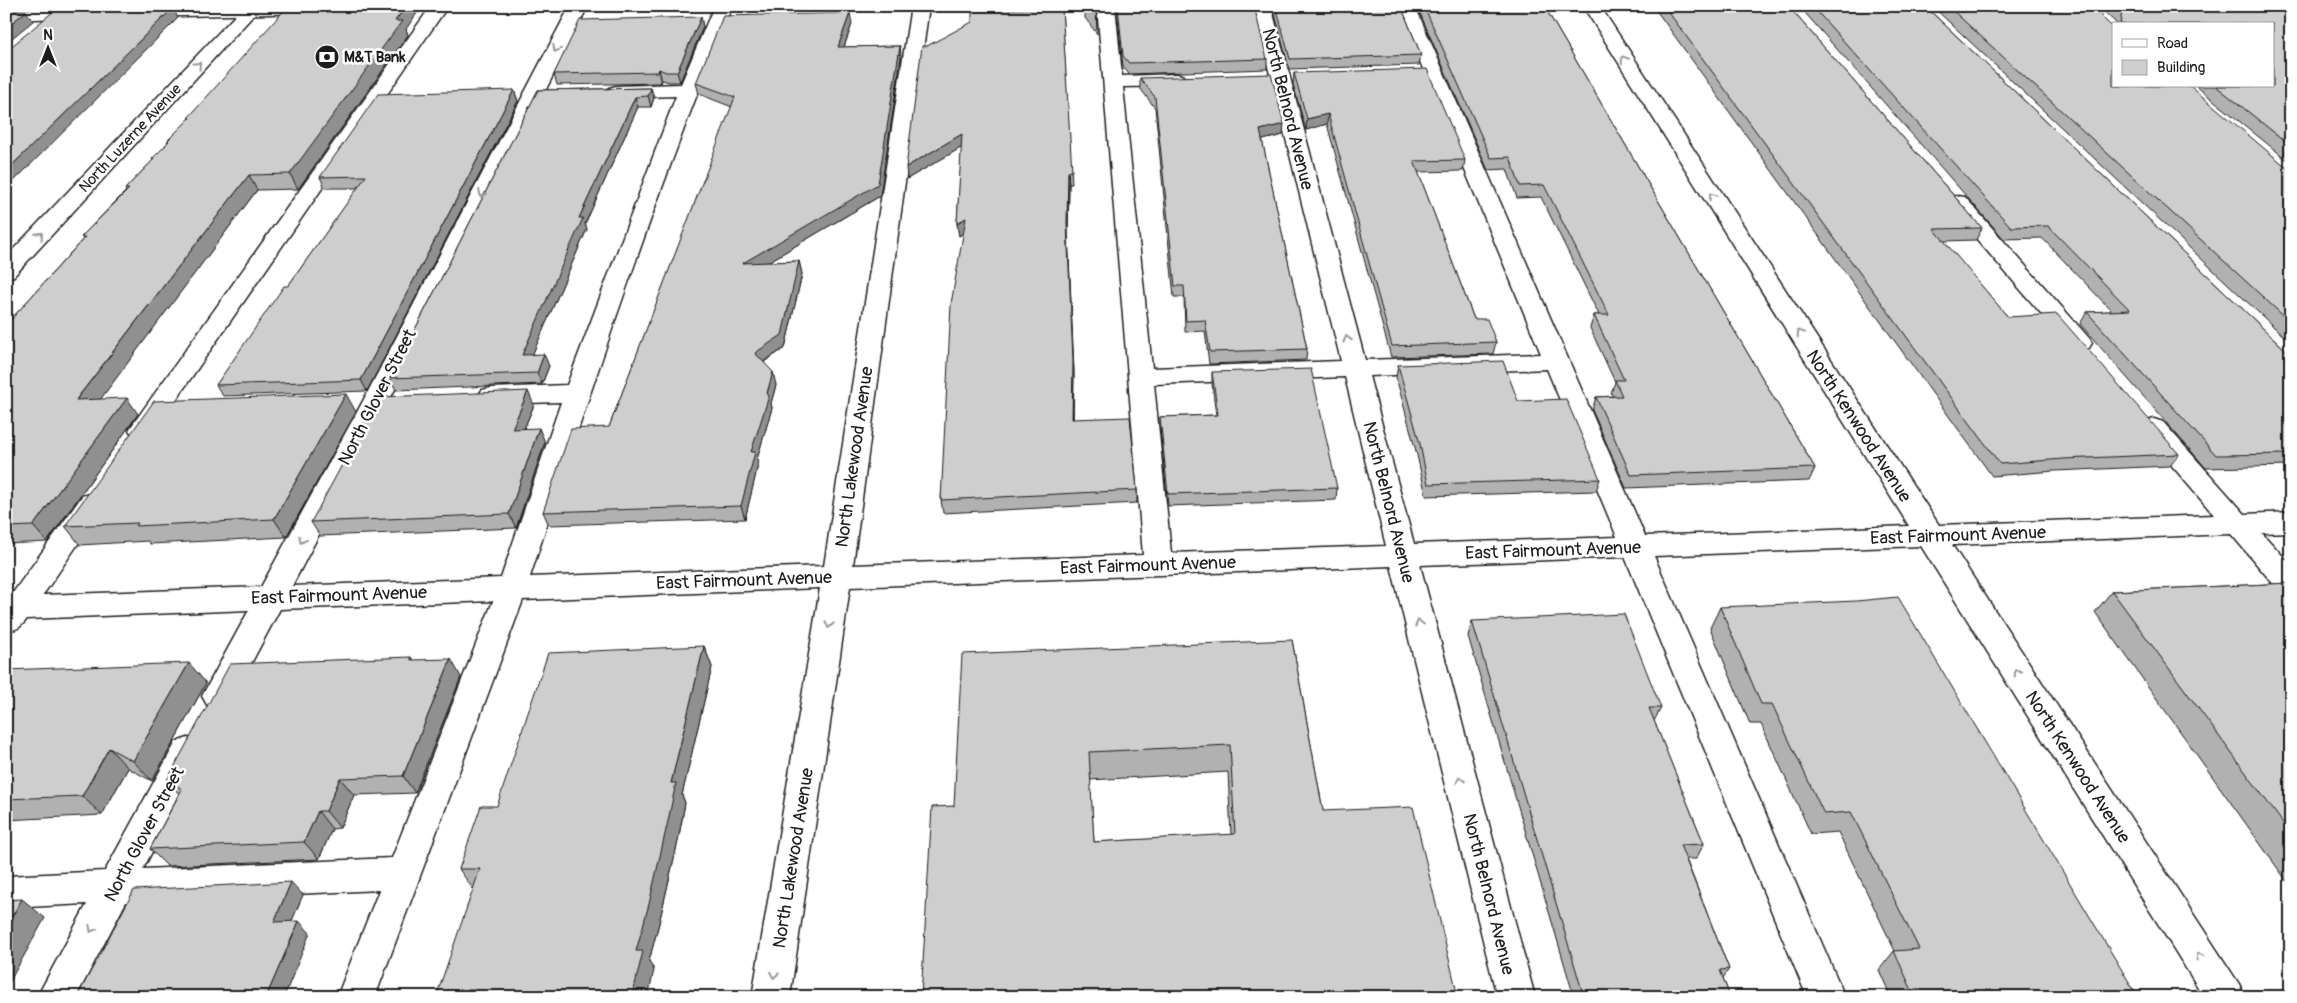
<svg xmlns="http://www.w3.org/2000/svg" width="2297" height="1003" font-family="Pangolin,sans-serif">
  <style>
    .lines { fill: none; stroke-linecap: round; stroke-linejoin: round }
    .minor-casing { stroke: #1c1c1c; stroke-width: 3 }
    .major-casing { stroke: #1c1c1c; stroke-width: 3 }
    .minor { fill: #fff; fill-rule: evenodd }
    .major { fill: #fff; fill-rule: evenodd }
    .wall { fill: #b1b1b1; stroke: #1c1c1c; fill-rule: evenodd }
    .shaded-wall { fill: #909090; stroke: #1c1c1c }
    .building { fill: #cecece; stroke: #1c1c1c; fill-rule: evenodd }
    .oneway { stroke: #999 }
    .labels { text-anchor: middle; stroke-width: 5; stroke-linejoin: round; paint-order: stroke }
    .far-poi-label { font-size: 15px; font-weight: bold; fill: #1c1c1c; stroke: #fff; text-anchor: start }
    .far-street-label { font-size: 15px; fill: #1c1c1c; stroke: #fff }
    .street-label { font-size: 18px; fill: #1c1c1c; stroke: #fff }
  </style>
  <rect width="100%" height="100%" fill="#fff"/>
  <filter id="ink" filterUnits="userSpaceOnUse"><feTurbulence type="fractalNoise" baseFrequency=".02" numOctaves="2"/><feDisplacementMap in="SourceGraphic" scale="10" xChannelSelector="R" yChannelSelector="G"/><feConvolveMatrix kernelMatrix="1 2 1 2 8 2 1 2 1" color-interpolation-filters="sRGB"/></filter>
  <g filter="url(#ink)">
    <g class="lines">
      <defs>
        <g id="minor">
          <polygon points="244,6 262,6 14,276 6,278 6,257"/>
          <polygon points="431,6 448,6 151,436 142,439 133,436 129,430 133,424"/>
          <path d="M570,6H588L389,401L292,586L501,578L561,402L491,404L482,402L478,396L482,390L491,388L567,385L676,96L616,98L609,96L606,92L609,88L616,86L681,84L714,6H732C656,193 592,385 530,577L824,566L911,6H929L853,565L1143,555L1097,6H1115L1122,76L1177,74L1184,76L1186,80L1184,84L1177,86L1123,87L1152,368L1341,361L1253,6H1271L1365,360L1541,354L1397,6H1415L1645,536L1909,526L1583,6H1600L1939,525L2214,515L2145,434L2141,428L2145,422L2154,419L2163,422L2245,514L2291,512V532L2262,533L2291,565V596L2281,593L2231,534L1952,545L2239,984L2245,997H2204L1921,546L1654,556L1845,997H1807L1625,557L1420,565L1535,997H1497L1391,566L850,587L790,997H752L820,588L523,600L375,997H337L379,890L126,902L76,997H37L87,904L6,908V876L105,871L176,742L188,738L200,742L204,752L143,869L392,858L493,601L280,609L229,705L218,709L207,705L202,696L249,610L27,619C22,626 16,632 6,629V597H10L82,496L92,493L102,496L106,503L43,595L261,587L363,401ZM1547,369L1617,537L1414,544L1369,376ZM1345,377L1386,546L1171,553L1154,384Z"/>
          <polygon points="1957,196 1965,197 2089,338 2092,343 2089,348 2080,351 2071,348 1949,207 1946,202 1949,197"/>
        </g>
        <g id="major">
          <polygon points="161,6 407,6 405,10 399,11 138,17 132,16 129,12 132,8"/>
          <polygon points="88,8 94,9 97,13 94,17 6,20 6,10"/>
        </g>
      </defs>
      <use href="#minor" class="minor-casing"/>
      <use href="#major" class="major-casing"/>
      <use href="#minor" class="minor"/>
      <use href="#major" class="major"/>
    </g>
    <g class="wall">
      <polygon points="6,6 105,6 6,9"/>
      <polygon points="1085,6 1096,6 1097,34 1085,18"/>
      <polygon points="1276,6 1401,6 1421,55 1419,65 1289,69 1275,14"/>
      <polygon points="1420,6 1544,6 1815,468 1809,481 1626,488 1592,410 1596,397 1613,396 1611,393 1615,382 1590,328 1594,315 1599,315 1541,197 1517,198 1507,169 1488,170 1419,11"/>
      <polygon points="1653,6 1788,6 1982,228 1976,240 1943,241 2008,317 2179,454 2170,466 2055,471 1992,476"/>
      <polygon points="1799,6 1925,6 2291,355 2291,466 2206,468 2080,324 2087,312 2112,311 2042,238 2004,239"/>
      <polygon points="1932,6 2091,6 2111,26 2291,171 2291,343"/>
      <polygon points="2098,6 2276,6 2291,18 2291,163 2196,86 2273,86 2273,24 2116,24 2116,23"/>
      <polygon points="2282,6 2291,6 2291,13"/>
      <polygon points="1118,7 1267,59 1267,69 1129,74 1123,67 1118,18"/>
      <polygon points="1062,8 1072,184 1069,184 1068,234 1074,373 1073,419 1137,490 1137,503 943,513 941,500 964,233 959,236 957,223 962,147 907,179 927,46"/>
      <polygon points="701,17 703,27 680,82 669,82 662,80 661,83 557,85 554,74"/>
      <polygon points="852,24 844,47 900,46 901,58 880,196 768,262 799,261 802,274 785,348 764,362 776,385 771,403 772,408 757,459 758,465 745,519 549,525 543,512 609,427 732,107 699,94 696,83"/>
      <polygon points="406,29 408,35 298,189 257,190 100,399 138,414 47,542 6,544 6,325 83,239 81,237 126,191 125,189 153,160 152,159 165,146 165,145 168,142 167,141 189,119 188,118"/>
      <polygon points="1294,73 1465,160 1463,171 1418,172 1474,319 1496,342 1493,354 1391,357 1327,124 1306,130 1293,84"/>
      <polygon points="1140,78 1283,135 1262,140 1307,349 1306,360 1209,364 1205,331 1185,332 1184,297 1174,297 1155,108 1140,88"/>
      <polygon points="651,88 654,98 651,107 638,107 585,224 587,229 532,355 549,366 542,384 396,390 390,378 538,90"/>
      <polygon points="514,90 518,101 367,391 223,396 216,385 288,286 358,188 325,188 320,177"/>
      <polygon points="1398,365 1518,401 1600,479 1596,491 1426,496 1417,455 1396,377"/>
      <polygon points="1212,372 1337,488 1336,500 1168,506 1160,428 1160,417 1216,415 1212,384"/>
      <polygon points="534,405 524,429 545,442 516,528 320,536 311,522"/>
      <polygon points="356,412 286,537 150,544 148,541 80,545 65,526"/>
      <polygon points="2291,583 2291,887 2095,612 2112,591"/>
      <polygon points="1720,607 2138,997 1891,997 1879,970 1894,951 1895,951 1838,832 1811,834 1761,724 1750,724 1710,628"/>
      <polygon points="1472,621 1661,708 1654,721 1704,844 1696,859 1686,859 1729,969 1723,978 1730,997 1574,997 1468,636"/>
      <path d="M1292,640L1323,811L1458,997L954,806ZM1228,772L1231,835L1094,842L1090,780Z"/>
      <polygon points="704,646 712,667 682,795 685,803 678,841 659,923 649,961 654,970 473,889 459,869 497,806"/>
      <polygon points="411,657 413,660 461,677 415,793 354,795 340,828 332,829 319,859 167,866 150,849 179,794 167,780"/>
      <polygon points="6,670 206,683 152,781 128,768 102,815 6,820"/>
    </g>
    <g class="shaded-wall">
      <polygon points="406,6 422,6 406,29 408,35 298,189 290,174 395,21"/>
      <polygon points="173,8 178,18 6,189 6,171"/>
      <polygon points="26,11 33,21 6,43 6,28"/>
      <polygon points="850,13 852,24 840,58 838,47"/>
      <polygon points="701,17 703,27 680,82 677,72"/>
      <polygon points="900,46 901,58 880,196 746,275 743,263"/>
      <polygon points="659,69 662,80 661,83 658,72"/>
      <polygon points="651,88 654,98 651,107 648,96"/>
      <polygon points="514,90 518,101 367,391 361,380"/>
      <polygon points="635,97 638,107 585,224 587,229 527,367 522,355 579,218"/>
      <polygon points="1328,114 1327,124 1306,130 1307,119"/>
      <polygon points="1284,124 1283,135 1259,141 1260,130"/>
      <polygon points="962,134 964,146 907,179 906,167"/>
      <polygon points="1068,172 1069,184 1068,234 1074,373 1073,432 1067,222"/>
      <polygon points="249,175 257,190 88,416 76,400"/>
      <polygon points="966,218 968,230 959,236 957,223"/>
      <polygon points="799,261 802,274 785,348 758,365 755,353"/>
      <polygon points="544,354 549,366 542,384 537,373"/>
      <polygon points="773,372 776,385 771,403 772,408 757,459 758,465 745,519 741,506 751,452 767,393"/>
      <polygon points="528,391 534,405 518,443 512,429"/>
      <polygon points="346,394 356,412 286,537 274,519"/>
      <polygon points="127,398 138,414 47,542 33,526"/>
      <polygon points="539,428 545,442 516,528 509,514"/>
      <polygon points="704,646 712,667 682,795 685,803 678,841 659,923 649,961 654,970 648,997 632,997 636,951 671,783"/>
      <polygon points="451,659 461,677 415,793 403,776"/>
      <polygon points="189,663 206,683 152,781 133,761"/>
      <polygon points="109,748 128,768 102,815 82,796"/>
      <polygon points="340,778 354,795 340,828 326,811"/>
      <polygon points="318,811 332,829 319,859 304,842"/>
      <polygon points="291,882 303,895 286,935 274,922"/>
      <polygon points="22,899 45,918 6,988 6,927"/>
      <polygon points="299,921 310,933 284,997 266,997"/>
    </g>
    <g class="building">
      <polygon points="288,6 406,6 395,21 402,21 290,174 249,175 78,397 76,400 127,398 33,526 6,527 6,325 85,237 81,237 129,189 125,189 154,159 152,159 166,145 165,145 169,141 167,141 190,118 188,118"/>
      <polygon points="1090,6 1096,6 1097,15"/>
      <polygon points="1171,6 1254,6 1267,59 1129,63 1123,56 1118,7"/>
      <polygon points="1276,6 1401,6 1421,55 1290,59"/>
      <polygon points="1424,6 1544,6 1815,468 1631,475 1596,397 1622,396 1615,380 1624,380 1594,315 1609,315 1544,185 1520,186 1510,157 1491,158"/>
      <polygon points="1664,6 1788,6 1982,228 1934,229 2008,317 2057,314 2179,454 2063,459 2000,464"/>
      <polygon points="1812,6 1925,6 2291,355 2291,454 2216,455 2087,312 2130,310 2048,226 2011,227"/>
      <polygon points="1948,6 2091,6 2111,26 2113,26 2113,86 2190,86 2291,171 2291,323"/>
      <polygon points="2115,6 2276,6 2291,18 2291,49 2287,49 2291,51 2291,146 2216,86 2273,86 2273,24 2120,24 2122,12"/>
      <polygon points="173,8 6,171 6,51 55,10"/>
      <polygon points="1062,8 1072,171 1068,172 1067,222 1073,360 1072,419 1130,417 1137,490 941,500 951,304 966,218 957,223 962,134 906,167 922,46 927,46 972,22 972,11"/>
      <polygon points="6,11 26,11 6,28"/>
      <polygon points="850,13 838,47 900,46 878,184 743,263 799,261 782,335 755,353 773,372 767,393 769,396 751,452 755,452 741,506 543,512 571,429 609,427 735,97 696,83 723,16"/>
      <polygon points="701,17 677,72 666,72 659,69 658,72 554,74 580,20"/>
      <polygon points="1427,69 1465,160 1414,161 1474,319 1487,319 1496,342 1392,346 1328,114 1307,119 1294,73"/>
      <polygon points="1271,74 1284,124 1260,130 1307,349 1210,352 1205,320 1186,321 1184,286 1175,286 1155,97 1140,78"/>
      <polygon points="651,88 648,96 635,97 579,218 583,218 522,355 544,354 537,373 390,378 538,90"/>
      <polygon points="514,90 361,380 216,385 284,286 288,286 366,176 320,177 378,94"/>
      <polygon points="1503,361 1518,401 1566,399 1600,479 1428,484 1420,444 1398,365"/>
      <polygon points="1311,369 1337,488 1168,494 1160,417 1218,415 1212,372"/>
      <polygon points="528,391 512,429 539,428 509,514 311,522 379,397"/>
      <polygon points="346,394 274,519 136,526 138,523 65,526 154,401"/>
      <polygon points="2291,583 2291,834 2112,591"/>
      <polygon points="1898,597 2138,997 1915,997 1894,951 1919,949 1851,812 1824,814 1772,704 1761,704 1720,607 1856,601"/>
      <polygon points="1624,614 1661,708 1649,708 1704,844 1680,845 1729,969 1720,970 1730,997 1584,997 1472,621"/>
      <path d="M1292,640L1323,811L1413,807L1458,997H921L932,807L954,806L962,654ZM1230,745L1235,834L1094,842L1089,752Z"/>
      <polygon points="704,646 671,783 676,783 668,821 649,904 636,951 643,951 632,997 436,997 480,869 459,869 481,806 497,806 548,653"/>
      <polygon points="411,657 411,660 451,659 403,776 340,778 326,811 318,811 304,842 150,849 182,789 167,780 230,664"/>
      <polygon points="189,663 133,761 109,748 82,796 6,799 6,670"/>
      <polygon points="291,882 274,922 299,921 266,997 77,997 134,890"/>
      <polygon points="22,899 6,927 6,900"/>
    </g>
    <defs><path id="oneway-chevron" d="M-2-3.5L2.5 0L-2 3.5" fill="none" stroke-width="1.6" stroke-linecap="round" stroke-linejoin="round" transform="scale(1.25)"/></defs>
    <g class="oneway">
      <use href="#oneway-chevron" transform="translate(556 49) rotate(118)"/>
      <use href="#oneway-chevron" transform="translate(1624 59) rotate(-123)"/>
      <use href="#oneway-chevron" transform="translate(198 65) rotate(-47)"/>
      <use href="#oneway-chevron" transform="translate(482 194) rotate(117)"/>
      <use href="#oneway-chevron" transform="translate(1712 196) rotate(-123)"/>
      <use href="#oneway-chevron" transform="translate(40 235) rotate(-47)"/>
      <use href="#oneway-chevron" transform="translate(1800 333) rotate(-123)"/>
      <use href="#oneway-chevron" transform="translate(1347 339) rotate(-104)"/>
      <use href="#oneway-chevron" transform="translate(302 540) rotate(118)"/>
      <use href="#oneway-chevron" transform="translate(1419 623) rotate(-104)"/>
      <use href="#oneway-chevron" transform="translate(829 625) rotate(99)"/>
      <use href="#oneway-chevron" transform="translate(2017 672) rotate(-123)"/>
      <use href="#oneway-chevron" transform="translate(1460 780) rotate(-104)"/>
      <use href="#oneway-chevron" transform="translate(92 929) rotate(118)"/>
      <use href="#oneway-chevron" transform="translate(2199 956) rotate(-123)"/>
      <use href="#oneway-chevron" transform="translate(774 975) rotate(99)"/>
    </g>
  </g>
  <defs>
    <symbol id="bank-disc" viewBox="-11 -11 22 22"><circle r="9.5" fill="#1c1c1c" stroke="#fff"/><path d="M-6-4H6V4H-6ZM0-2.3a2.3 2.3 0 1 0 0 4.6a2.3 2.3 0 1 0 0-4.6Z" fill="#fff"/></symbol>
  </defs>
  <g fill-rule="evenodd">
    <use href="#bank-disc" x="313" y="43" width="28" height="28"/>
  </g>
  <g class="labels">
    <g class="far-poi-label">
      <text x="344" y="62">M&amp;T Bank</text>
    </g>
    <g class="far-street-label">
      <text transform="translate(130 138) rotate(-47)" y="5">North Luzerne Avenue</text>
    </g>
    <g class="street-label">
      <text transform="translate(1288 109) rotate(76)" y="6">North Belnord Avenue</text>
      <text transform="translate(377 397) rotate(-63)" y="6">North Glover Street</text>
      <text transform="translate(1859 426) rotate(57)" y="6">North Kenwood Avenue</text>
      <text transform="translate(854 457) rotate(-82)" y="6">North Lakewood Avenue</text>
      <text transform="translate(1389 502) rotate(76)" y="6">North Belnord Avenue</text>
      <text transform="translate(1958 535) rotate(-2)" y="6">East Fairmount Avenue</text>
      <text transform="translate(1553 550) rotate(-2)" y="6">East Fairmount Avenue</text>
      <text transform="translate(1148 565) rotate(-2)" y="6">East Fairmount Avenue</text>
      <text transform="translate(744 580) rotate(-2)" y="6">East Fairmount Avenue</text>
      <text transform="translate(339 595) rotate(-2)" y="6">East Fairmount Avenue</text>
      <text transform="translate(2078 767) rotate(57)" y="6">North Kenwood Avenue</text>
      <text transform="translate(144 834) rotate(-62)" y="6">North Glover Street</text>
      <text transform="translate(793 858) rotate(-81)" y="6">North Lakewood Avenue</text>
      <text transform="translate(1489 894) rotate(76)" y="6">North Belnord Avenue</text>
    </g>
  </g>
  <rect width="2297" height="1003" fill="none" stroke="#fff" stroke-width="25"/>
  <rect x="12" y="12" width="2272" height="978" fill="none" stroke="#1c1c1c" stroke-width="2" filter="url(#ink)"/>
  <rect x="2112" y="22" width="162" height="65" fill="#ffffff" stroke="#a4a4a4"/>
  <rect x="2122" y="39" width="25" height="8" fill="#ffffff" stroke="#a4a4a4"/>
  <text x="2157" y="48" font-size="15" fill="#1c1c1c">Road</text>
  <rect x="2122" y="60" width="25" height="15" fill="#cecece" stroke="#a4a4a4"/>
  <text x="2157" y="72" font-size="15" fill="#1c1c1c">Building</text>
  <g transform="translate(48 48)" stroke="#ffffff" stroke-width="4" paint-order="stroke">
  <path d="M0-4L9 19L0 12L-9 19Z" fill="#1c1c1c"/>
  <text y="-8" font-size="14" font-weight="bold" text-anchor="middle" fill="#1c1c1c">N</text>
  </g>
</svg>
